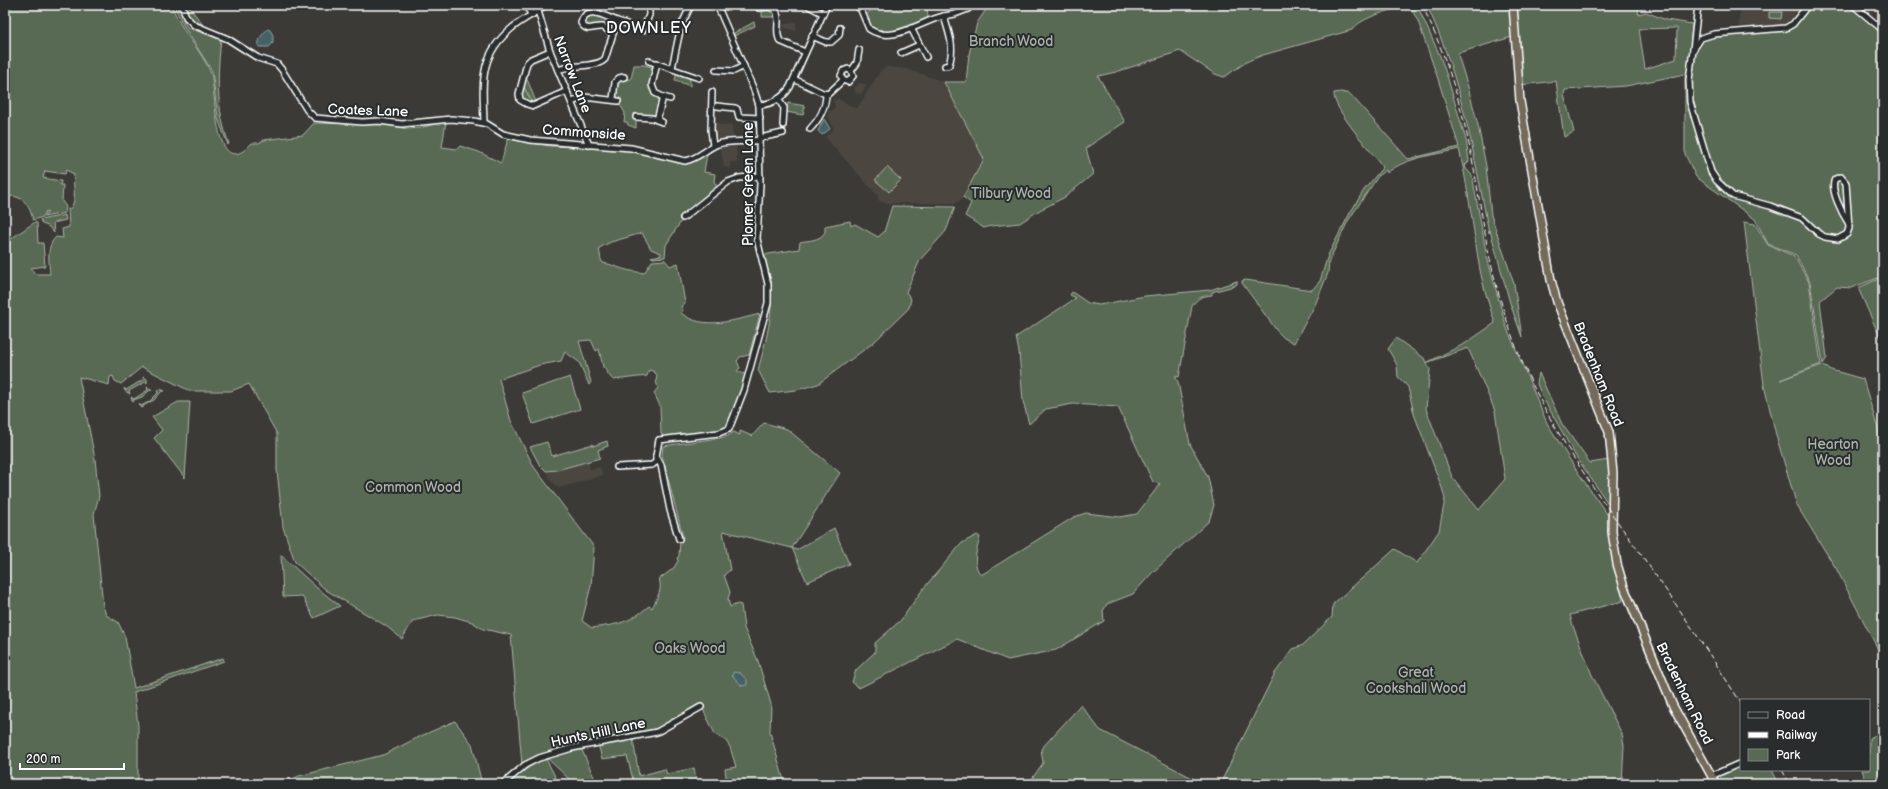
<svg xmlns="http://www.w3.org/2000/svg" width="1888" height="789" font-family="'Balsamiq Sans',sans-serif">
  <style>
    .built { fill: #4c4741 }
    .green { fill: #596a53; stroke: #acb4a9; fill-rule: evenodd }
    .water { fill: #456466; stroke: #8fa2a3 }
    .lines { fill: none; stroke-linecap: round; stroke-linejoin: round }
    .minor-casing { stroke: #fff; stroke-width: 8 }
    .highway-casing { stroke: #fff; stroke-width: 10 }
    .minor { stroke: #2a2d2e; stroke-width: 5 }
    .highway { stroke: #736b5a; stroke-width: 7 }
    .rail { stroke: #fff; stroke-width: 1; stroke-dasharray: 6 3; stroke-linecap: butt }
    .labels { text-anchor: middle; stroke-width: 4; stroke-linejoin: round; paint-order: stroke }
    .park-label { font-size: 14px; fill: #acb4a9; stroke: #2a2d2e }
    .street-label { font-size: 14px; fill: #fff; stroke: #2a2d2e }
    .quarter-label { font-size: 16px; letter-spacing: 1px; fill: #fff; stroke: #2a2d2e }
  </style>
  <rect width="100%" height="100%" fill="#3c3a37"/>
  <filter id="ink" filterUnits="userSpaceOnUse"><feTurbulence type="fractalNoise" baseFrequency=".025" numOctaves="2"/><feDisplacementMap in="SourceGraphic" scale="8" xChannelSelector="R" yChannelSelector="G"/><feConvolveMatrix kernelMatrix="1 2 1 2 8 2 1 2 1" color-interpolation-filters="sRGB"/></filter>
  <g filter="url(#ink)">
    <g class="built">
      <polygon points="793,5 803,5 805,7 803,8 803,12 793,11"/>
      <polygon points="1740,5 1798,5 1800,6 1786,25 1767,25 1765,27 1739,26"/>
      <polygon points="796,22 796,31 781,27 781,25"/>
      <polygon points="887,67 906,69 944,82 984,159 962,199 955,203 895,203 887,204 878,200 878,196 825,137 834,129 828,116 829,111 832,111 835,107 833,100 838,99 857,109 881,70"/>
      <polygon points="859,83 867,85 861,94 855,93 854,85 857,87"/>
      <polygon points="712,122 718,123 720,125 732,125 733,139 715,141"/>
      <polygon points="736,144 737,162 730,162 731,169 724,166 720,146"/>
      <polygon points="588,461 590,469 600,467 603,475 559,488 551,481 546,471 557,470"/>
    </g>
    <g class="green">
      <path d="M5,5H171C175,13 179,22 184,30C193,44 205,58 211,74C216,89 213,186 252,143H259L264,140L303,135L314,123L389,125L407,129L420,128L446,121L442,147L457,149L460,146L479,152L501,163L508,139L550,146L627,149L691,161L707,154L704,172L715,174L714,181L717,187L685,215L666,245L665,257L654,258L651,257L661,255V253L651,249L642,233L611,242L599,248L601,260L603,263C611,264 616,267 623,269C630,271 637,272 644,273L652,261L665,260L670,266L678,263L685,303L681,306L683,310L681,313C703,331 735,320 760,314L749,355L740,357L737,361L740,368L737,371L746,375L741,395L729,423L725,428L719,431L665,437L661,434L660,406L654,393L658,388L656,381L657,375L653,371L649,370L647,376L613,380L608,374L606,369L603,367L599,349L596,351L591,340L579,341L591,382L589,385L579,362L565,352L561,361L540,365L499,379L511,421L534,467L594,547L591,586L582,621L592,628C618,624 628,624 649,606L652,608C657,598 663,589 659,579L673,569L678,561L677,558L679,556L680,541L683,537L662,455L663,446L726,437L734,432L740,435V431L752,436L764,423L787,429L840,473L792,548L797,550L834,528L849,564L807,582L792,548L723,531L730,570L724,575L730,592L728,599L730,607L738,604L741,605L744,628L758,661L771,704L770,732L785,784H727L725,769L736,767L730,747L726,741L715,734L700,703L658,728L636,734L582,743L542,755L522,765L511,635L483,629L472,622L455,617L438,615L413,621L402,639L386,626L326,590L295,562L283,527L277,470V434L249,384L231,391H190L142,367L121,384L115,381L113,376L110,377L109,385L79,377L95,459L98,487L99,496L94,514L103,606L106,615L118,622L125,637L134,688L223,658L224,661L134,692L138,726V784H23L5,775V243L35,222L37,223L38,243H43L45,266L31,268L35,274H50C49,262 46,246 56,237L63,238L62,229L69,227L68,209H70C78,200 72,185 74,174L66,170L65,174L45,171L43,178L61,181L60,185H63L62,201L66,207L65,213L44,217L48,212L46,211L43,217L33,220C30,207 25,197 11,196L5,204Z"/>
      <path d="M174,5H181L184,22L188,28L221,39C217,77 216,108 229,144L228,145L218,119L212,71L183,25Z"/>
      <path d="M186,5H188L203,25C192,25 186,15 186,5Z"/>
      <polygon points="873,5 927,5 928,18 895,31 884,32 883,30 880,29 880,31 870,28 865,16 871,10"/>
      <path d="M989,5H1417L1440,56L1448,79L1466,140L1469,161L1465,165L1466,169L1472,175L1487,257L1506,326L1547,423L1575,468L1609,517L1615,567L1623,601L1570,615L1573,626L1592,675L1622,734L1624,746L1622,784H1220L1275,673L1293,649L1303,645L1332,617L1333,604L1395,549L1417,563L1439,531L1445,499L1442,488L1414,414L1408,387L1398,377L1397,365L1388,349L1396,338L1424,358L1426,363L1466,343L1495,323C1488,302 1481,280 1478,258C1472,221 1468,187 1459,149C1436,155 1406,157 1387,173L1386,170L1379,175L1348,221L1329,261L1328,273L1315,305L1294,343L1284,338L1277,331L1242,283V281L1246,280L1312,290L1320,281L1328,255L1350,213L1364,190L1383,167C1373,153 1332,109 1334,93L1341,92L1350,94L1408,159L1459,147L1438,79L1418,21L1409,5C1393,10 1362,16 1352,30L1263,55L1248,61L1224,77L1215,74L1180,51L1116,72L1098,76L1125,122L1086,148L1093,174L1065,197L1038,211L1020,223L991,226L984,228L965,216L971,203L963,197L984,159L944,82H966L969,54L977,23ZM1468,348L1495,411L1505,479L1479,510L1452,477L1426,409L1430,369L1426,363Z"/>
      <path d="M1439,5H1510L1512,37L1458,53V55L1468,87L1478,125L1486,166L1491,215L1514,284L1522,337L1510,303L1490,230L1489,233C1474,154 1462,82 1428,8Z"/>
      <path d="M1517,5H1639L1638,14L1646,12L1666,20L1692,24L1687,94L1714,177C1704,132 1676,85 1701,40L1714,35L1784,30L1809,5H1849L1883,33V276L1851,288L1837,287L1820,301L1827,358L1823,364L1810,282L1796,255L1768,244L1755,219L1696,177L1685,154V74L1626,86L1565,90L1564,95L1574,132L1564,137L1556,81L1521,85ZM1677,28L1676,59L1645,69L1639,29Z"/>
      <polygon points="763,10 774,11 777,17 762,17 762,11"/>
      <polygon points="592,12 612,21 612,25 609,27 600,24 586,27 582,19"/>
      <polygon points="1769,12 1782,12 1781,19 1769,18"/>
      <polygon points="754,22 755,26 734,36 734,33"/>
      <polygon points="634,65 645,65 654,68 649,89 654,95 661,98 656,116 636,119 636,128 628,125 627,122 624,122 625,113 619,103 620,98 615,97 616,84 620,81 631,79"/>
      <polygon points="677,72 690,78 690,86 675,80"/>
      <polygon points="525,78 527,79 536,102 533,103 524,88"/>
      <polygon points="523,85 532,103 523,99 521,95"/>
      <polygon points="788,103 805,106 803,115 786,112"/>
      <polygon points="887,167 901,180 889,192 875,180"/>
      <path d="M892,206L955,207L946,231L920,260L906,292L911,299L909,308L873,343L818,384L796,390L770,393L758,370C766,341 774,312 771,282C769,273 766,263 763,255L799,249L800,242C809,240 820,241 825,232V226L850,221L851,226L855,224L878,237L884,232Z"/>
      <polygon points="65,215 66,220 53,223 54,233 48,226 42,224 40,220"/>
      <polygon points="1744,222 1755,224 1768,245 1794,256 1809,282 1821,364 1780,380 1822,365 1831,370 1863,379 1883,446 1883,659 1837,570 1797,506 1776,435 1764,385"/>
      <polygon points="1883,277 1883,344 1858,288"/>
      <path d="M1237,281V284L1234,286L1212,292V295C1203,296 1198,297 1192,306L1179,377L1175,376L1178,382L1190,444L1208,477L1214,505L1209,521L1152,573L1133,594L1107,604L1103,611L1104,621L1056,650L1008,660L957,639L859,688L852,682L856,670L875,652V643L901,620L923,589L962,543L977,535L980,537C977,551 971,563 981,575L1074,517L1086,513L1120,517L1137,514L1160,484L1153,482L1118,407L1073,404L1046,409L1029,424L1023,401L1019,352L1016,337L1076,298L1070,295L1072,292L1088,303L1099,305L1145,296L1210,290Z"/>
      <polygon points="1539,373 1562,424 1590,463 1609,460 1609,505 1575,455 1542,396 1537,384"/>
      <polygon points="143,377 147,379 147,383 145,382 129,391 130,394 125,391 124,388 126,390 144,379"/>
      <polygon points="570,377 580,409 533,424 522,393"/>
      <polygon points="147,387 151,389 151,391 150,390 142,397 133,400 134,402 132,401 131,397 134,399 148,390"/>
      <polygon points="160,389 165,391 162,391 154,400 143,406 143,408 140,407 139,404 141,406 149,402 158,393 157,391"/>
      <polygon points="178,402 190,402 185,478 154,438 162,430 152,417"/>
      <polygon points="607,441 608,446 598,450 600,458 557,470 546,471 539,464 530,447 547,442 552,456 593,444 593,446"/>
      <polygon points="281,555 317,588 340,606 314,618 302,596 283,597"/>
      <polygon points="1081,705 1100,730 1204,784 1004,784 1003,782 1029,783 1043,763 1041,749"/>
      <polygon points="455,721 472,744 482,784 283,783 299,776 383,755 421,736"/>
      <polygon points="1883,732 1883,784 1867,784 1862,770 1869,770 1869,738"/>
      <polygon points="633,739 639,776 665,769 667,774 694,768 697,784 634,784 627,756 602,759 598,744"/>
      <polygon points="581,748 597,784 565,784 569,779 546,757"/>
      <polygon points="545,757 559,784 504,784"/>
      <polygon points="1741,765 1741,770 1772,770 1779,784 1724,784 1719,774"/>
    </g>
    <g class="water">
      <path d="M268,29L270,30L273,35V43L269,47H259C257,41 263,32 268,29Z"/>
      <polygon points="824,119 830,129 822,135 818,131"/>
      <polygon points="734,672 740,673 747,680 747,685 742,686 732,675"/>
    </g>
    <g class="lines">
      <defs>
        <g id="minor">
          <path d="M182,5L186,17L194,25L228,39L258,58L277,64L282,70L307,110L315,118L362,122L379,121L402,124L451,119L474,121L487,124L503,134L530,140L631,148L685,161C698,159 707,148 718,144C732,140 745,143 759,140"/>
          <polyline points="525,5 532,15"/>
          <polyline points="680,5 688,9"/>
          <polyline points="807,5 822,13"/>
          <path d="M856,5L861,10L869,29C893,45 920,21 944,16C949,35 955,45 949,65L945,66"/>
          <path d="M1808,5L1793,24L1786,28L1714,34L1701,38L1693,50L1689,80L1690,102L1711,172L1717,181L1733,196L1770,206L1802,218L1819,234L1825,237L1838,239L1847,234L1849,228L1846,183L1841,177L1835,179C1829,189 1843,215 1849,224"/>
          <polyline points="1853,5 1883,30"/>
          <path d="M759,8L768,7L775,9C782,19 774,31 780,41L805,52"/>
          <polyline points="538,11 550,51 589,145"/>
          <polyline points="944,16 955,14 968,9"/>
          <polyline points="617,21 627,24"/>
          <polyline points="911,28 926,57"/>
          <polyline points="643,30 649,15 649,5"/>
          <polyline points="812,36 826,42 831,42 839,35 840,28"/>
          <polyline points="1693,50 1698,5"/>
          <polyline points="550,51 531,59 527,63 519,94 520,100 527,104 533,106 567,91"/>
          <polyline points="901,53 919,45"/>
          <polyline points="649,61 699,78"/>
          <polyline points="657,63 652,85 655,93 663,97 657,120"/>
          <polyline points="672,68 681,26 691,5"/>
          <path d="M558,70C571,64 597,68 605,59L617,21C605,16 586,4 581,23C587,33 593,26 603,27L612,33"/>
          <polyline points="716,70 734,71 744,66"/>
          <polyline points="794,79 823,93 828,94 843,80 841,76 843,71 848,69 851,71 857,63 859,50"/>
          <polyline points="843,80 848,82 853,76 851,71"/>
          <polyline points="712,92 711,130 713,146"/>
          <polyline points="663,97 670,99"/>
          <polyline points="613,99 615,82 619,78 624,77"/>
          <polyline points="778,99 784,108 783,125"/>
          <polyline points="572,102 584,97 618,101"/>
          <path d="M759,105C772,104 783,98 790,87L827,5"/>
          <polyline points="717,106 735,108 737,109 739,117 760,118"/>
          <polyline points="636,117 652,118 662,122"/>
          <path d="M484,123C483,83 478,56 512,28C523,19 535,14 545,5"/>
          <path d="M810,129C819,120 826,107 826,94"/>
          <polyline points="760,138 783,133"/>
          <polyline points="683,218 728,182 739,178 760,176"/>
          <polyline points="617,467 652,465 656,462 656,456"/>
          <polyline points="679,539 670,510 661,465 656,456 659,440 719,433 729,429 744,390 768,303 768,284 757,239 760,184 759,140 760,135 759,105 754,90 717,5"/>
          <polyline points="1711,776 1741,763"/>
          <polyline points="503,784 525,765 539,758 572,748 657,732 701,707"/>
        </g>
        <polyline id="highway" points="1513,5 1520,101 1551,280 1557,302 1609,432 1613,473 1612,532 1617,564 1624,587 1673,706 1716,784"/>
      </defs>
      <use href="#minor" class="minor-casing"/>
      <use href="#highway" class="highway-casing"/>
      <use href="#minor" class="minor"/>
      <use href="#highway" class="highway"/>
      <g class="rail">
        <path d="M1422,5C1444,51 1460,99 1470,149C1479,190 1483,232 1493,272C1499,297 1507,322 1516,347C1547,426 1596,492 1645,560C1678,607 1710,654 1741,703"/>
        <polyline points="1782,770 1790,784"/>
      </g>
    </g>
  </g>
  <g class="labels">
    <g class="park-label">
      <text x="1011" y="46">Branch Wood</text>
      <text x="1011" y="198">Tilbury Wood</text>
      <text x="1833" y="449">Hearton<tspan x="1833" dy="16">Wood</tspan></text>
      <text x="413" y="492">Common Wood</text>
      <text x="690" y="653">Oaks Wood</text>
      <text x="1416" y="677">Great<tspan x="1416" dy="16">Cookshall Wood</tspan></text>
    </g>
    <g class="street-label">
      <text transform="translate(573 74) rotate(69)" y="5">Narrow Lane</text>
      <text transform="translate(368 110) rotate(2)" y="5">Coates Lane</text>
      <text transform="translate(584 132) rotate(4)" y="5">Commonside</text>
      <text transform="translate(748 184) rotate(-90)" y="5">Plomer Green Lane</text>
      <text transform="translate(1599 374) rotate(68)" y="5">Bradenham Road</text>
      <text transform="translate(1685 693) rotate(64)" y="5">Bradenham Road</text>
      <text transform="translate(598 732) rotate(-12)" y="5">Hunts Hill Lane</text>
    </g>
    <g class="quarter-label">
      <text x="649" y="33">DOWNLEY</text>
    </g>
  </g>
  <rect width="1888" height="789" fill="none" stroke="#2a2d2e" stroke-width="20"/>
  <rect x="10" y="10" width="1868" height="769" fill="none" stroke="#fff" stroke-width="1.5" filter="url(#ink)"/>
  <rect x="1740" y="699" width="130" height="72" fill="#2a2d2e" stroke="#7f8182"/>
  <rect x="1748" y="712" width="20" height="6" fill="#2a2d2e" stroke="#7f8182"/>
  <text x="1776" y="719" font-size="12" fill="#ffffff">Road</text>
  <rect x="1748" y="732" width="20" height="6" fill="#ffffff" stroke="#7f8182"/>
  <text x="1776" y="739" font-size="12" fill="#ffffff">Railway</text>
  <rect x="1748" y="749" width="20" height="12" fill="#596a53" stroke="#7f8182"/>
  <text x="1776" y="759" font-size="12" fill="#ffffff">Park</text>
  <path d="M20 763v6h104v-6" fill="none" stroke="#ffffff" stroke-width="2"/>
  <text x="26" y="763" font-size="12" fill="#ffffff" stroke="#2a2d2e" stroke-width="3" paint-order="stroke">200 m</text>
</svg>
